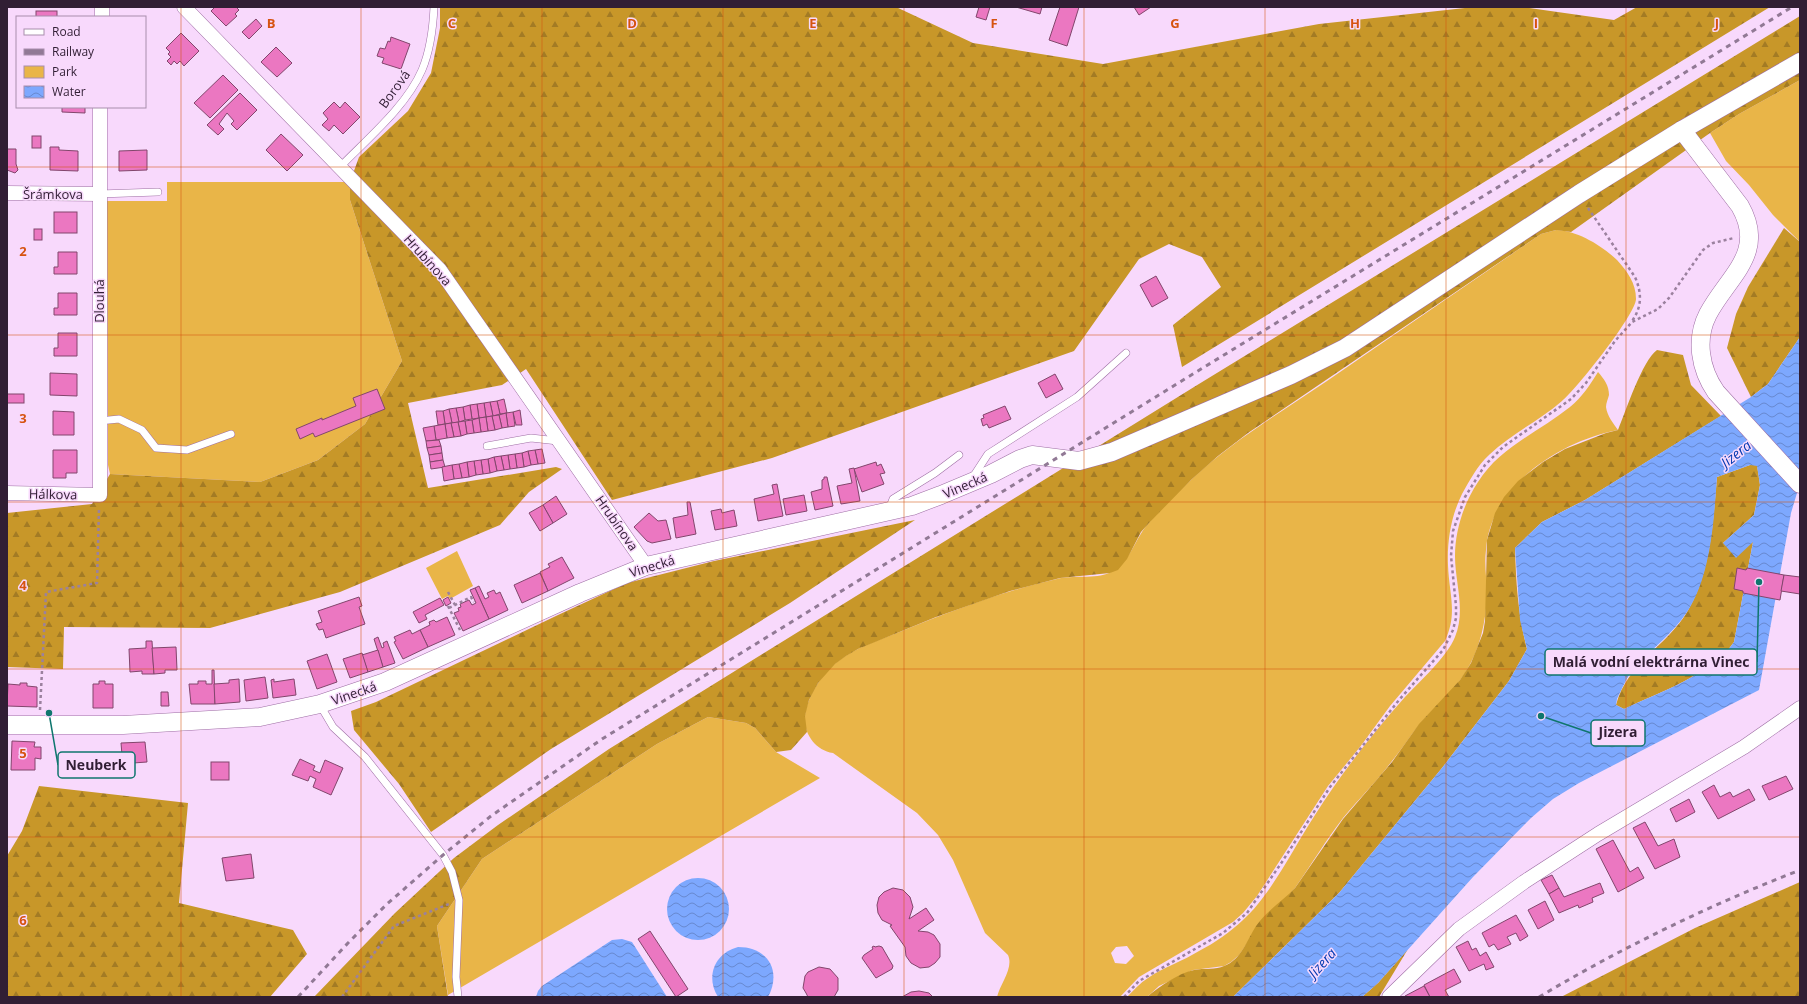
<svg xmlns="http://www.w3.org/2000/svg" width="1807" height="1004" font-family="'Open Sans',sans-serif">
  <style>
    .green { fill: #e9b548; fill-rule: evenodd }
    .forest { fill: url(#forest-firs) }
    .water { fill: url(#water-waves); fill-rule: evenodd }
    .building { fill: #eb77c1; stroke: #82466c }
    .lines { fill: none; stroke-linecap: round; stroke-linejoin: round }
    .service-casing { stroke: #9e6ea4; stroke-width: 8 }
    .minor-casing { stroke: #9e6ea4; stroke-width: 15 }
    .tertiary-casing { stroke: #9e6ea4; stroke-width: 19 }
    .path { stroke: #9b819e; stroke-width: 2.5; stroke-dasharray: 3 3; stroke-linecap: butt }
    .service { stroke: #fff; stroke-width: 7 }
    .minor { stroke: #fff; stroke-width: 14 }
    .tertiary { stroke: #fff; stroke-width: 18 }
    .rail { stroke: #917995; stroke-width: 3; stroke-dasharray: 5 5; stroke-linecap: butt }
    .grid { fill: none; stroke: #d65310; stroke-width: 1; stroke-opacity: 0.55 }
    .labels { text-anchor: middle; stroke-width: 3; stroke-linejoin: round; paint-order: stroke }
    .street-label { font-size: 13px; fill: #311e34; stroke: #f8d9fc }
    .water-label { font-size: 14px; font-style: italic; fill: #053bb2; stroke: #f8d9fc }
    .grid-label { font-size: 13px; text-anchor: middle; font-weight: bold; fill: #d65310; stroke: #f8d9fc; stroke-width: 3; stroke-linejoin: round; paint-order: stroke }
    .leader { fill: none; stroke: #0f766e; stroke-width: 1.5 }
    .callout-dot { fill: #0f766e; stroke: #f8d9fc; stroke-width: 1.5 }
    .callout { fill: #f8d9fc; stroke: #0f766e; stroke-width: 1.5 }
    .callout-label { font-size: 14px; text-anchor: middle; font-weight: bold; fill: #311e34 }
  </style>
  <defs>
    <pattern id="forest-firs" width="22" height="20" patternUnits="userSpaceOnUse"><rect width="22" height="20" fill="#c89729"/><path d="M5 1l3.5 6h-7zM16 11l3.5 6h-7z" fill="#a37b24"/></pattern>
    <pattern id="water-waves" width="16" height="10" patternUnits="userSpaceOnUse"><rect width="16" height="10" fill="#7da8fe"/><path d="M0 5q4-4 8 0t8 0" fill="none" stroke="#6788ce"/></pattern>
  </defs>
  <rect width="100%" height="100%" fill="#f8d9fc"/>
  <g class="green">
    <polygon points="1800,80 1800,242 1773,215 1749,185 1726,161 1710,133 1739,114"/>
    <polygon points="167,182 350,182 350,200 402,361 365,424 318,460 260,482 110,474 108,465 107,201 167,201"/>
    <path d="M1556,230C1578,231 1601,245 1617,260C1627,271 1636,283 1636,299C1636,314 1576,390 1562,401C1539,421 1511,434 1489,455C1477,466 1470,480 1462,494C1451,516 1447,541 1448,565C1449,594 1458,613 1445,641L1390,706L1360,747L1328,786L1257,896L1243,913L1233,922L1139,977L1120,997H997C1000,984 1014,968 1008,955L985,933L953,860L938,835L917,813L833,753C815,750 803,733 805,715C808,695 822,674 837,662C856,647 880,640 902,631C952,611 1003,591 1057,579C1072,575 1096,579 1109,573C1129,565 1135,539 1147,525C1160,509 1176,494 1191,480C1232,441 1280,413 1327,381C1398,332 1470,283 1541,234ZM1127,946L1134,956L1126,964L1115,963L1111,953L1116,947Z"/>
    <path d="M1598,372C1604,379 1609,385 1609,395C1608,399 1606,403 1606,407C1607,416 1614,424 1618,430C1560,441 1490,486 1486,550C1484,565 1487,580 1487,595C1486,621 1480,650 1465,673C1453,692 1434,707 1419,725C1410,736 1402,749 1392,761C1377,781 1359,799 1343,818C1326,840 1311,865 1295,888L1286,898L1267,914L1239,955L1231,962L1224,966L1193,970L1159,986L1147,997H1127C1134,990 1140,983 1148,978C1164,967 1183,961 1199,951C1215,943 1230,932 1243,920C1271,895 1294,847 1315,815C1341,774 1372,734 1405,697C1420,681 1447,657 1455,637C1466,610 1455,583 1455,556C1455,530 1464,503 1478,482C1500,447 1539,432 1570,407C1582,397 1590,385 1598,372Z"/>
    <polygon points="457,551 473,586 450,599 448,596 442,599 426,568"/>
    <polygon points="708,717 746,723 755,728 776,752 820,778 448,995 437,926 482,859 657,744"/>
  </g>
  <g class="forest">
    <polygon points="440,7 896,7 973,43 1103,64 1319,24 1474,7 1523,7 1614,20 1637,7 1770,7 1182,367 1173,325 1221,287 1202,257 1169,244 1139,259 1074,351 772,458 612,500 526,369 502,385 408,403 428,488 556,467 562,469 529,492 500,525 340,592 210,628 64,627 63,669 7,667 7,513 92,504 110,474 260,482 318,460 365,424 402,361 350,200 350,182 359,157 408,111 431,73 440,28"/>
    <polygon points="1800,16 1800,80 1739,114 1710,133 1571,232 1556,230 1541,234 1248,433 1218,456 1191,480 1149,523 1141,532 1127,559 1118,570 1110,573 1060,578 1010,591 936,617 858,649 846,656 835,664 818,683 809,700 805,716 807,732 791,750 776,752 755,728 746,723 708,717 657,744 482,859 437,926 448,997 314,997 395,913 454,858 498,825 609,749 1194,387"/>
    <polygon points="1784,228 1800,242 1800,337 1768,384 1751,397 1727,348 1736,314 1748,287"/>
    <path d="M1657,350L1683,355L1691,385L1721,416L1585,500L1542,522L1515,548C1516,583 1518,615 1527,649L1509,681L1442,768L1339,893L1233,997H1147C1160,986 1177,974 1194,970C1204,968 1216,970 1224,966C1241,960 1247,940 1256,926C1266,911 1283,901 1295,888L1343,819L1392,762L1419,724L1460,680L1471,663L1483,633L1485,621L1487,540L1495,513L1504,497L1518,481L1543,462L1565,449L1606,433L1618,430C1626,411 1642,361 1657,350Z"/>
    <path d="M1750,465H1757L1760,485L1754,515L1723,543L1753,542L1734,642C1713,674 1658,693 1624,709L1616,705C1627,663 1667,646 1687,612C1711,572 1713,521 1717,477Z"/>
    <polygon points="915,520 790,603 551,749 431,832 399,784 354,730 351,711 376,702 558,615 627,583 714,561"/>
    <polygon points="39,786 188,803 179,903 293,930 307,954 270,997 7,997 7,856 22,831"/>
    <polygon points="1800,882 1800,997 1561,997 1695,928"/>
    <polygon points="1408,949 1379,997 1362,997 1378,983"/>
  </g>
  <g class="water">
    <path d="M1800,337V483L1791,513L1759,690L1579,783L1553,799L1531,818L1473,877L1378,983L1362,997H1233L1339,893L1442,768L1509,681L1527,649L1520,620L1515,548L1542,522L1585,500L1751,397L1768,384ZM1750,465L1757,466L1760,485L1754,515L1723,543L1736,558L1753,542L1734,642C1713,674 1658,693 1624,709L1616,705L1617,699C1622,689 1627,676 1635,667C1652,649 1673,633 1687,612C1711,576 1714,519 1717,477Z"/>
    <circle cx="698" cy="909" r="31"/>
    <polygon points="622,939 632,942 667,997 536,997 538,991 542,986 612,940"/>
    <path d="M738,947C768,947 782,971 768,997H718C705,976 715,953 738,947Z"/>
  </g>
  <g class="building">
    <polygon points="215,7 236,7 239,10 235,14 237,16 226,26 211,11"/>
    <polygon points="979,7 990,7 986,20 976,17"/>
    <polygon points="1016,7 1042,7 1040,14"/>
    <polygon points="1060,7 1079,7 1067,46 1049,40"/>
    <polygon points="1134,7 1151,7 1139,15"/>
    <rect x="36" y="11" width="21" height="6"/>
    <polygon points="256,19 262,26 249,39 242,32"/>
    <polygon points="181,33 199,51 184,66 180,61 177,64 174,61 171,65 167,61 171,57 168,54 170,52 166,48"/>
    <polygon points="391,37 410,44 401,69 382,63 384,58 377,56 380,48 385,49 388,41 390,42"/>
    <polygon points="276,47 292,63 277,77 261,62"/>
    <polygon points="223,75 238,90 210,118 194,103"/>
    <polygon points="240,93 257,110 237,130 231,124 234,121 227,113 219,124 224,129 218,135 207,125"/>
    <polygon points="334,102 340,108 345,102 360,117 343,134 334,125 329,131 322,125 328,119 323,113"/>
    <polygon points="62,107 85,107 85,113 62,112"/>
    <polygon points="281,134 303,155 287,171 266,150"/>
    <rect x="32" y="136" width="9" height="12"/>
    <polygon points="50,147 59,147 59,150 78,151 78,171 50,170"/>
    <polygon points="7,149 16,149 16,164 18,170 15,173 7,170"/>
    <polygon points="147,150 147,170 119,171 119,151"/>
    <rect x="54" y="212" width="23" height="21"/>
    <rect x="34" y="229" width="8" height="11"/>
    <polygon points="58,252 77,252 77,274 54,274 54,267 58,267"/>
    <polygon points="1156,276 1168,298 1152,307 1140,285"/>
    <polygon points="58,293 77,293 77,315 54,315 54,308 58,308"/>
    <polygon points="58,333 77,333 77,356 54,356 54,348 58,348"/>
    <polygon points="50,373 77,374 77,396 50,395"/>
    <polygon points="1055,374 1063,389 1046,398 1038,383"/>
    <polygon points="377,389 385,409 315,437 313,433 300,439 296,429 322,418 322,420 356,406 353,398"/>
    <rect x="7" y="394" width="17" height="9"/>
    <polygon points="504,399 507,413 500,414 497,401"/>
    <polygon points="497,401 500,414 493,416 490,402"/>
    <polygon points="490,402 493,416 486,417 484,403"/>
    <polygon points="484,403 486,417 479,418 477,404"/>
    <polygon points="477,404 479,418 472,419 470,405"/>
    <polygon points="470,405 472,419 465,420 463,407"/>
    <polygon points="1005,406 1011,419 989,428 987,424 983,426 981,419 984,418 983,415"/>
    <polygon points="463,407 465,420 459,422 456,408"/>
    <polygon points="456,408 459,422 452,423 449,409"/>
    <polygon points="449,409 452,423 445,424 443,411"/>
    <polygon points="520,410 522,425 516,425 513,412"/>
    <polygon points="53,411 74,412 74,435 53,435"/>
    <polygon points="436,411 443,411 445,424 438,425"/>
    <polygon points="513,412 515,426 508,427 506,413"/>
    <polygon points="506,413 508,427 502,428 499,415"/>
    <polygon points="499,415 502,428 495,430 492,416"/>
    <polygon points="492,416 495,430 488,431 486,417"/>
    <polygon points="486,417 488,431 481,432 479,418"/>
    <polygon points="479,418 481,432 474,433 472,420"/>
    <polygon points="472,420 474,433 467,434 465,421"/>
    <polygon points="465,421 467,434 461,436 458,422"/>
    <polygon points="458,422 461,436 454,437 451,423"/>
    <polygon points="451,423 454,437 447,438 445,424"/>
    <polygon points="445,424 447,438 436,440 434,426"/>
    <polygon points="434,426 436,440 426,441 423,428"/>
    <polygon points="439,440 441,446 427,448 426,441"/>
    <polygon points="441,446 442,453 429,455 427,448"/>
    <polygon points="542,449 545,463 538,464 535,450"/>
    <polygon points="53,450 77,450 77,473 66,473 66,478 53,478"/>
    <polygon points="535,450 538,464 531,465 528,451"/>
    <polygon points="528,451 531,465 524,467 522,453"/>
    <polygon points="442,453 443,460 430,462 429,455"/>
    <polygon points="522,453 524,467 517,468 515,454"/>
    <polygon points="515,454 517,468 510,469 508,455"/>
    <polygon points="508,455 510,469 504,470 501,456"/>
    <polygon points="501,456 504,470 497,471 494,457"/>
    <polygon points="494,457 497,471 490,473 488,459"/>
    <polygon points="488,459 490,473 483,474 481,460"/>
    <polygon points="443,460 445,467 431,469 430,462"/>
    <polygon points="481,460 483,474 476,475 474,461"/>
    <polygon points="474,461 476,475 469,477 467,462"/>
    <polygon points="467,462 469,477 462,478 459,464"/>
    <polygon points="876,462 877,466 881,464 885,473 880,474 884,484 862,492 854,469"/>
    <polygon points="459,464 462,478 454,479 452,465"/>
    <polygon points="452,465 454,479 444,481 442,467"/>
    <polygon points="854,468 860,501 841,504 837,486 852,483 849,469"/>
    <polygon points="824,477 827,477 833,506 815,510 811,492 822,489 822,480 824,479"/>
    <polygon points="777,484 783,516 758,521 754,499 774,494 772,485"/>
    <polygon points="804,495 807,511 786,515 783,499"/>
    <polygon points="556,496 567,514 553,523 543,505"/>
    <polygon points="687,502 690,502 696,534 676,538 673,518 688,515"/>
    <polygon points="543,505 553,523 540,531 529,513"/>
    <polygon points="721,509 722,513 734,510 737,526 715,530 711,511"/>
    <polygon points="649,513 658,521 666,520 671,539 652,543 647,541 634,527"/>
    <polygon points="562,557 574,578 548,591 540,572 550,567 548,564"/>
    <polygon points="1737,568 1746,570 1747,568 1784,575 1780,600 1743,593 1743,591 1734,589"/>
    <polygon points="540,573 548,591 522,603 514,585"/>
    <polygon points="1784,575 1800,577 1800,594 1781,591"/>
    <polygon points="479,586 485,599 489,597 487,593 494,590 496,594 500,592 508,610 489,619 475,588"/>
    <polygon points="475,588 489,619 463,631 454,613 459,611 458,608 461,607 460,604 469,600 472,605 476,603 470,590"/>
    <polygon points="359,597 362,606 359,607 365,624 326,638 323,629 319,630 316,624 322,622 318,611"/>
    <polygon points="448,597 451,603 446,606 443,600"/>
    <polygon points="440,598 444,605 425,615 427,619 419,623 413,612"/>
    <polygon points="447,617 455,635 428,647 420,630 430,625 429,622 434,620 436,622"/>
    <polygon points="410,630 412,634 420,630 428,647 403,659 394,642 396,641 394,637"/>
    <polygon points="378,637 382,648 384,647 383,643 387,641 395,663 383,667 374,639"/>
    <polygon points="146,641 152,641 154,674 142,674 142,671 130,672 129,649 146,648"/>
    <polygon points="176,647 177,670 165,670 165,673 154,674 152,648"/>
    <polygon points="378,650 383,667 368,672 362,655"/>
    <polygon points="362,653 368,672 350,678 343,659"/>
    <polygon points="327,654 337,682 317,689 307,661"/>
    <polygon points="212,670 214,670 215,704 191,704 189,684 198,684 198,681 206,681 206,684 212,684"/>
    <polygon points="265,677 268,698 246,701 244,680"/>
    <polygon points="239,679 240,702 215,704 214,684 229,683 229,680"/>
    <polygon points="274,679 274,682 294,679 296,695 273,698 271,680"/>
    <polygon points="99,681 105,681 105,684 113,684 113,708 93,708 93,684 99,684"/>
    <polygon points="20,683 27,683 27,686 37,687 37,707 7,706 8,684 20,685"/>
    <polygon points="161,692 168,692 169,706 161,706"/>
    <polygon points="12,741 35,742 34,747 41,747 41,759 35,758 35,770 11,770"/>
    <polygon points="145,742 147,762 119,764 119,755 122,755 121,743"/>
    <polygon points="300,759 315,766 313,770 320,773 325,760 343,768 331,795 313,787 316,779 310,776 308,781 292,775"/>
    <rect x="211" y="762" width="18" height="18"/>
    <polygon points="1786,776 1793,789 1769,800 1762,786"/>
    <polygon points="1714,785 1720,797 1730,792 1733,797 1749,789 1755,800 1718,819 1702,792"/>
    <polygon points="1689,799 1695,812 1676,822 1670,809"/>
    <polygon points="1645,822 1658,846 1674,839 1680,857 1655,869 1633,828"/>
    <polygon points="1613,840 1630,872 1638,867 1644,878 1618,892 1596,849"/>
    <polygon points="251,854 254,878 226,881 222,858"/>
    <polygon points="1552,875 1559,888 1549,894 1541,880"/>
    <polygon points="1600,883 1604,893 1592,898 1593,902 1579,908 1578,905 1559,913 1549,894 1559,888 1564,897"/>
    <polygon points="893,888 903,890 910,897 913,907 909,919 926,908 934,920 918,931 928,932 934,935 940,944 940,957 935,963 929,967 920,968 911,963 906,956 905,947 890,926 892,925 882,920 878,913 877,905 879,897 884,892"/>
    <polygon points="1545,901 1554,920 1538,929 1528,910"/>
    <polygon points="1516,915 1528,936 1520,941 1516,933 1507,937 1511,944 1498,950 1494,944 1489,947 1482,933"/>
    <polygon points="650,931 688,989 676,997 638,939"/>
    <polygon points="1468,941 1472,950 1476,948 1480,956 1486,952 1494,967 1486,970 1484,964 1469,971 1456,947"/>
    <polygon points="874,946 875,947 879,946 882,947 893,966 892,969 876,978 862,958 864,955 873,949 872,947"/>
    <polygon points="819,967 830,969 838,978 838,990 834,997 808,997 806,993 803,988 805,976 808,972"/>
    <polygon points="1454,969 1461,982 1445,990 1449,997 1430,997 1424,985"/>
    <polygon points="1424,986 1430,997 1406,997 1405,996"/>
    <polygon points="919,991 929,993 933,997 902,997 911,992"/>
  </g>
  <g class="lines">
    <defs>
      <g id="service">
        <path d="M339,168C367,139 406,107 422,70C430,51 433,28 434,7"/>
        <polyline points="99,194 158,192"/>
        <polyline points="99,421 119,419 142,430 156,448 187,450 231,434"/>
        <polyline points="487,446 531,438 558,441"/>
        <polyline points="973,477 988,454 1077,397 1126,353"/>
        <polyline points="889,509 893,499 935,473 959,455"/>
        <polyline points="320,705 333,727 365,757 443,855 452,872 459,900 456,977 458,997"/>
      </g>
      <g id="minor">
        <polyline points="184,7 440,270 646,566"/>
        <polyline points="102,17 102,7"/>
        <polyline points="7,193 99,194"/>
        <polyline points="7,493 100,495 100,107"/>
        <polyline points="1389,997 1459,929 1524,882 1598,834 1744,747 1800,708"/>
      </g>
      <g id="tertiary">
        <path d="M1682,130L1740,206C1767,253 1728,276 1708,314C1695,339 1700,369 1716,392L1800,484"/>
        <polyline points="7,725 123,725 260,717 320,704 385,682 580,593 646,566 912,506 941,495 991,474 1020,459 1032,455 1079,461 1112,452 1291,375 1345,348 1579,194 1682,130 1800,62"/>
      </g>
    </defs>
    <use href="#service" class="service-casing"/>
    <use href="#minor" class="minor-casing"/>
    <use href="#tertiary" class="tertiary-casing"/>
    <g class="path">
      <path d="M1588,208L1635,277C1642,293 1642,307 1632,321"/>
      <polyline points="448,592 455,605"/>
      <polyline points="448,606 460,630"/>
      <polyline points="449,608 471,597 474,602"/>
      <polyline points="40,710 46,592 97,583 99,508"/>
      <polyline points="342,997 394,926 449,904"/>
      <polyline points="1124,997 1139,981 1223,933 1247,913 1282,862 1330,787 1399,700 1443,650 1453,630 1456,618 1456,606 1451,556 1453,531 1465,497 1485,465 1503,447 1571,399 1586,383 1615,341 1632,322 1658,309 1669,298 1703,250 1713,243 1734,238"/>
    </g>
    <use href="#service" class="service"/>
    <use href="#minor" class="minor"/>
    <use href="#tertiary" class="tertiary"/>
    <g class="rail">
      <polyline points="298,997 348,943 387,904 443,855 491,816 602,739 1188,377 1792,7"/>
      <path d="M1539,997C1621,948 1710,905 1800,870"/>
    </g>
  </g>
  <path class="grid" d="M181,7V997M361,7V997M542,7V997M723,7V997M904,7V997M1084,7V997M1265,7V997M1446,7V997M1626,7V997M7,167H1800M7,335H1800M7,502H1800M7,669H1800M7,837H1800"/>
  <g class="labels">
    <g class="street-label">
      <text transform="translate(394 89) rotate(-54)" y="5">Borová</text>
      <text x="53" y="199">Šrámkova</text>
      <text transform="translate(428 260) rotate(48)" y="5">Hrubínova</text>
      <text transform="translate(99 301) rotate(-90)" y="5">Dlouhá</text>
      <text transform="translate(965 485) rotate(-23)" y="5">Vinecká</text>
      <text transform="translate(53 494) rotate(1)" y="5">Hálkova</text>
      <text transform="translate(617 523) rotate(55)" y="5">Hrubínova</text>
      <text transform="translate(652 566) rotate(-17)" y="5">Vinecká</text>
      <text transform="translate(354 693) rotate(-19)" y="5">Vinecká</text>
    </g>
    <g class="water-label">
      <text transform="translate(1736 454) rotate(-38)" y="5">Jizera</text>
      <text transform="translate(1322 963) rotate(-48)" y="5">Jizera</text>
    </g>
  </g>
  <g class="grid-label">
    <text x="271" y="28">B</text>
    <text x="452" y="28">C</text>
    <text x="632" y="28">D</text>
    <text x="813" y="28">E</text>
    <text x="994" y="28">F</text>
    <text x="1175" y="28">G</text>
    <text x="1355" y="28">H</text>
    <text x="1536" y="28">I</text>
    <text x="1717" y="28">J</text>
    <text x="23" y="256">2</text>
    <text x="23" y="423">3</text>
    <text x="23" y="590">4</text>
    <text x="23" y="758">5</text>
    <text x="23" y="925">6</text>
  </g>
  <path class="leader" d="M1759 582L1757 662M1541 716L1591 733M49 713L58 765"/>
  <g class="callout-dot">
    <circle cx="1759" cy="582" r="4"/>
    <circle cx="1541" cy="716" r="4"/>
    <circle cx="49" cy="713" r="4"/>
  </g>
  <g class="callout">
    <rect x="1545" y="649" width="212" height="26" rx="4"/>
    <rect x="1591" y="720" width="54" height="26" rx="4"/>
    <rect x="58" y="752" width="77" height="26" rx="4"/>
  </g>
  <g class="callout-label">
    <text x="1651" y="667">Malá vodní elektrárna Vinec</text>
    <text x="1618" y="737">Jizera</text>
    <text x="96" y="770">Neuberk</text>
  </g>
  <rect width="1807" height="1004" fill="none" stroke="#311e34" stroke-width="16"/>
  <rect x="16" y="16" width="130" height="92" fill="#f8d9fc" stroke="#a88eac"/>
  <rect x="24" y="29" width="20" height="6" fill="#ffffff" stroke="#a88eac"/>
  <text x="52" y="36" font-size="12" fill="#311e34">Road</text>
  <rect x="24" y="49" width="20" height="6" fill="#917995" stroke="#a88eac"/>
  <text x="52" y="56" font-size="12" fill="#311e34">Railway</text>
  <rect x="24" y="66" width="20" height="12" fill="#e9b548" stroke="#a88eac"/>
  <text x="52" y="76" font-size="12" fill="#311e34">Park</text>
  <rect x="24" y="86" width="20" height="12" fill="url(#water-waves)" stroke="#a88eac"/>
  <text x="52" y="96" font-size="12" fill="#311e34">Water</text>
</svg>
